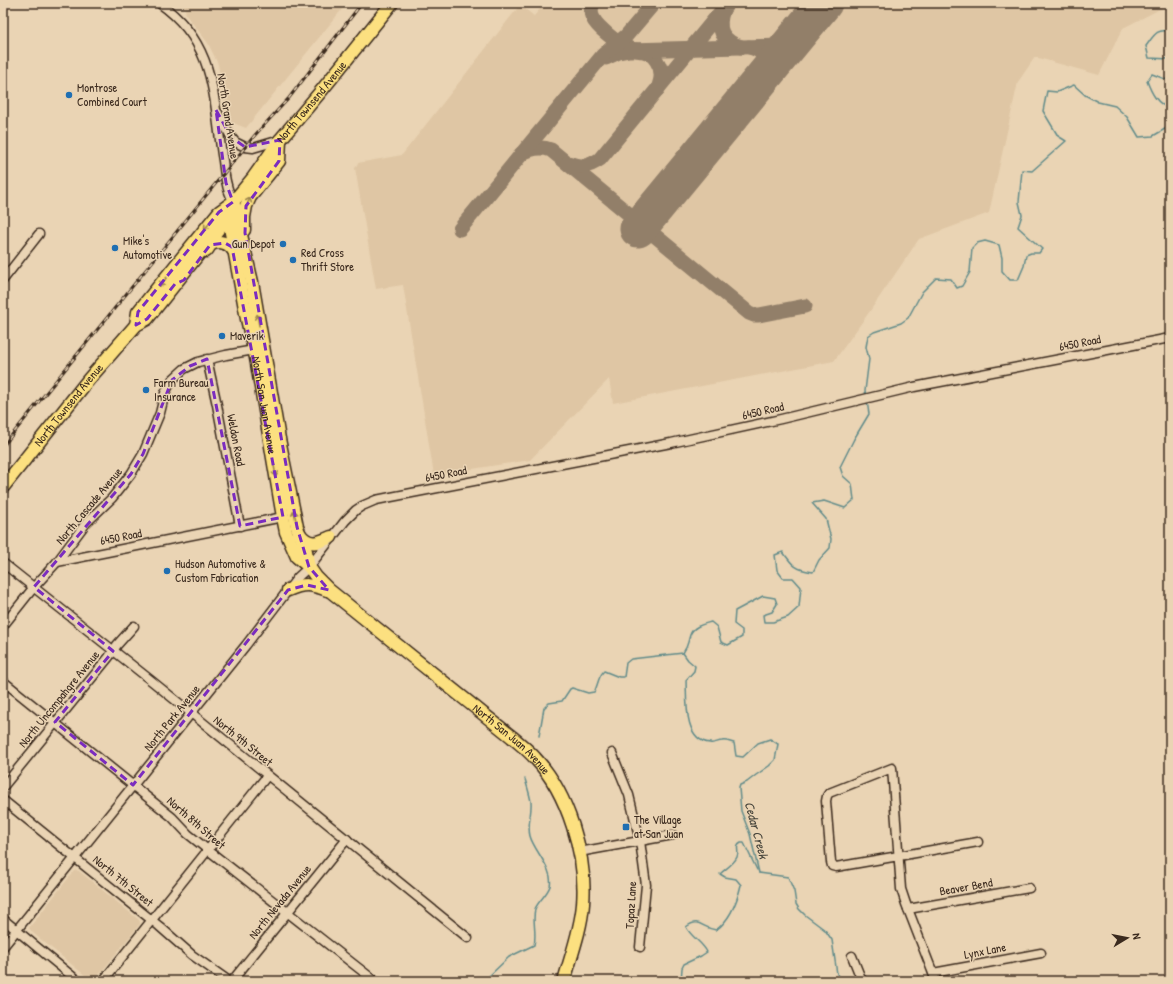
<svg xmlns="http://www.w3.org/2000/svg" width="1173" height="984" font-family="'Patrick Hand',sans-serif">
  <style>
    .built { fill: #dfc6a4 }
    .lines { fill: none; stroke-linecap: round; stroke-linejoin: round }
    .stream { stroke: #618b8a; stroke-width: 1.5 }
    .taxiway { stroke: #927f69; stroke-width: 15 }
    .runway { stroke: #927f69; stroke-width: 37 }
    .minor-casing { stroke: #3b2a1e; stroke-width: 11 }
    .highway-casing { stroke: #3b2a1e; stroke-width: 15 }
    .minor { stroke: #ead4b4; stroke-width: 8 }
    .highway { stroke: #fce080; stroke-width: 12 }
    .rail-casing { stroke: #3b2a1e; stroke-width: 3 }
    .rail { stroke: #ead4b4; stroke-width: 1.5; stroke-dasharray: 4.5; stroke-linecap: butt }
    .oneway { stroke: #9c854f }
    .marked { fill: none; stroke: #7b2cbf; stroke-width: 3; stroke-dasharray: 8 5; stroke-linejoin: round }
    .poi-dot { fill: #1f6fb2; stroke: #ead4b4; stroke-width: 1.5 }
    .labels { text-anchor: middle; stroke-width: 3; stroke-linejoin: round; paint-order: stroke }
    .poi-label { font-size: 12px; fill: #3b2a1e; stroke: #ead4b4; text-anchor: start }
    .street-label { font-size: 12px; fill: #3b2a1e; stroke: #ead4b4 }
    .water-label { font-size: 13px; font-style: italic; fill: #444239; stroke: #ead4b4 }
  </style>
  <rect width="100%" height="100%" fill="#ead4b4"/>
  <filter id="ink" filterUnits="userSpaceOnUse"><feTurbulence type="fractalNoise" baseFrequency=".025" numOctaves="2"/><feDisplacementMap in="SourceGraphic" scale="8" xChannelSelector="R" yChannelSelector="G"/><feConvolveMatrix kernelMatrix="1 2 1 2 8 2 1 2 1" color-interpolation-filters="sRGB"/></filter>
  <g filter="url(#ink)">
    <g class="built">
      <polygon points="184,3 347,3 246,128 228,121 218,64 208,43 186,15"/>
      <polygon points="545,3 1170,3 1170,4 1123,28 1099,75 1035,57 1018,82 989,213 919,239 870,311 834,361 613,403 609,379 530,460 434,475 403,285 376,289 355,168 358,163 402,155 520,5 534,16"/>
      <polygon points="76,870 79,871 139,920 140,922 140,924 94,981 92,981 33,933 29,928 74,871"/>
    </g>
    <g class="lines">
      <g class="stream">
        <path d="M1170,32C1157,27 1153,37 1146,46L1149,58L1170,59"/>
        <path d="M1170,81L1152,74L1147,81C1151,92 1157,105 1170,108"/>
        <polyline points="866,395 865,391 869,359 866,347 868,336 874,332 901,323 908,318 922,292 936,278 951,279 957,288 962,286 970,272 972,248 977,243 985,241 999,245 1002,258 1002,271 1010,280 1018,280 1024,266 1026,255 1031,253 1039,253 1042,249 1018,227 1022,215 1019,202 1022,170 1032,171 1066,141 1058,136 1043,111 1047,91 1057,92 1074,85 1085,95 1098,102 1115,106 1127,117 1139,137 1153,136 1170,126"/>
        <path d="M683,653L688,660L695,666L694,671L686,680C687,699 683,740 710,743C714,744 718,741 722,741C725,740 730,742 734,743L736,756L743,757L758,743L770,739L778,744L775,760L769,766L756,775L747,782L740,785L739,788L741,811L750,834L759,873"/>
        <path d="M539,736L544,708L549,703L562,701L570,689L572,688L588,693L594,692C598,686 598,676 604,671L619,677H624L626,663L631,659L683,653C689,644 687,644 690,635C693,626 704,624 711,622L717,627L721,642L728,645L742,637V630L734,624L735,611L763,596L775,598L777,604L772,612L763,615L764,622H773L788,617L799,607L801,587L793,578H783L777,570L775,555L783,552C792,565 796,570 813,572L819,560L830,548L831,539L826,519L812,503L824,501L845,508L854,500L852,484L843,476L840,467L854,439L869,414L867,401"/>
        <polyline points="759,873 788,877 794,891 796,904 799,909 805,915 825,930 832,940 837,974 841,981"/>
        <polyline points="444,981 456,978 475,981"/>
        <path d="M481,981L485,980L509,957L534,945C537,933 532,921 535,909C538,901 547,895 550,886C554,869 534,851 530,836C527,825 532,813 531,802C530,795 527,786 525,779"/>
        <path d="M681,981L682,968L684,964L701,956L707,952C702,942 691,937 686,927C700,917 701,928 716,930C730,920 737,902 741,885L736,879L725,877L720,874C725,869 734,864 737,857C740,851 734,847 741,843H744L757,870"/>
      </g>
      <g class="taxiway">
        <path d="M593,3C591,8 590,13 593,18C596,26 619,45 628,48C633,50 638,50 643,51C654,53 662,66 661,77C661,81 659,85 658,89"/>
        <path d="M723,10C716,29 722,41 741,47"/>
        <path d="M749,47C768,51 769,66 760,81"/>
        <polyline points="606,58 619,52 629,50 782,46 788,44 795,38"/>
        <path d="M521,154C531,148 540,146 551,150L749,313L754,315H759L805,306"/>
        <path d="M568,163C580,168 589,167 600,159L728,3"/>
        <polyline points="460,229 603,55 626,36 654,3"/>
      </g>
      <polyline class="runway" points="638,229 824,3"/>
      <defs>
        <g id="minor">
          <path d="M159,3C215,42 213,94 222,155C224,164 224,175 227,185C228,191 231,196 233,202"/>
          <polyline points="218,113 231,137 235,142 245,147 253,148 280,140"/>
          <polyline points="3,280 39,234"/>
          <polyline points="207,359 217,405 240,526"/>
          <polyline points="57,562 283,517"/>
          <polyline points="3,563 153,682 468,938"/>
          <polyline points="3,626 34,587 57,562 86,523 112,498 131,474 143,454 160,413 165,393 172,380 184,369 198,362 226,355 254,350"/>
          <polyline points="3,681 172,817 188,834 208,850 375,981"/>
          <polyline points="612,753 629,795 640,841 646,885 640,947"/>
          <polyline points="3,787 109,657 117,645 134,626"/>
          <polyline points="3,800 159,926 192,955 229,981"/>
          <polyline points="579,852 673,835"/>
          <polyline points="908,909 1029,888"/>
          <polyline points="3,919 78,981"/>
          <polyline points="3,947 246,645 298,577 309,567 345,521 356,510 362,506 376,500 391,497 671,443 781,419 914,387 1170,338"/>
          <polyline points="852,956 862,981"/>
          <polyline points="933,973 1041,953"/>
          <polyline points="103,981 267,776"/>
          <polyline points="232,981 347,839"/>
          <polyline points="936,981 906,904 901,889 892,768 829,793 827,796 826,801 831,862 832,866 836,867 978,842"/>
        </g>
        <g id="highway">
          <path id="s1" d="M233,202L229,222L247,319L256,358L283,517L286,532L297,557L309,567L316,577L329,590L512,737C520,744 528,750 535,758C568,793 587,856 583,904C581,930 571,956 564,981"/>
          <polyline points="234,205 252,282 279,439 297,527 306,551 309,567"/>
          <polyline points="244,230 244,217 246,206 250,197 279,161 280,140"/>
          <path d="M206,251C208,249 209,247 210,245C219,239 229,243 234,251"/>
          <polyline points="136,325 138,312 219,212 230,204"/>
          <path id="s2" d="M3,487L89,379L136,325L147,319L220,227L233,202L253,178L280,140L322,90L392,3"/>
          <path d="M299,533C309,547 318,543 331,537"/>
          <path d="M288,590C305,583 310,584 327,590"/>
        </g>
      </defs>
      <use href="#minor" class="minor-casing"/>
      <use href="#highway" class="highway-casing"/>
      <use href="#minor" class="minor"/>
      <use href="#highway" class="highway"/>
      <defs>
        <polyline id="rail" points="3,446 255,135 289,98 362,3"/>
      </defs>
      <use href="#rail" class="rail-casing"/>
      <use href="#rail" class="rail"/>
    </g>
    <defs><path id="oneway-shaft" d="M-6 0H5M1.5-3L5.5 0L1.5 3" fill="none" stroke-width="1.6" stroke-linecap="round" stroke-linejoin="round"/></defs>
    <g class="oneway">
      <use href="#oneway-shaft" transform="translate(248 203) rotate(-69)"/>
      <use href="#oneway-shaft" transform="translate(208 225) rotate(129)"/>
      <use href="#oneway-shaft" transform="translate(163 282) rotate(129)"/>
      <use href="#oneway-shaft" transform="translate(258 320) rotate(-100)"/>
      <use href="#oneway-shaft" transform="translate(275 471) rotate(80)"/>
      <use href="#oneway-shaft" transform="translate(295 516) rotate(-101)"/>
    </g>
  </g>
  <path class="marked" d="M216,110L231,137L245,147L280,140L279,161L246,206L245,233L297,527L309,567L329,590L307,585L288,590L133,785L55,722L113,651L34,587L131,474L143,454L172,380L190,366L207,359L240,526L283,517L232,247L225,243L210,245L184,280L175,284L147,319L136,325L138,312L219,212L233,202L226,183Z"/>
  <g class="poi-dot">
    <circle cx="69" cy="95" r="4"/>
    <circle cx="283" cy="244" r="4"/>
    <circle cx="115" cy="248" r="4"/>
    <circle cx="293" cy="260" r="4"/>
    <circle cx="222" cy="336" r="4"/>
    <circle cx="146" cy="390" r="4"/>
    <circle cx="167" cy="571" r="4"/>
    <rect x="622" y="823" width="8" height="8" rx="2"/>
  </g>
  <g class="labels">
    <g class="poi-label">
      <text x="77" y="92">Montrose<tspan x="77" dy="14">Combined Court</tspan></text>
      <text x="123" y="245">Mike's<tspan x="123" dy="14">Automotive</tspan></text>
      <text x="275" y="248" text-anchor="end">Gun Depot</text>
      <text x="301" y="257">Red Cross<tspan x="301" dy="14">Thrift Store</tspan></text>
      <text x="230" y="340">Maverik</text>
      <text x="154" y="387">Farm Bureau<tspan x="154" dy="14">Insurance</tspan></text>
      <text x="175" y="568">Hudson Automotive &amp;<tspan x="175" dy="14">Custom Fabrication</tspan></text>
      <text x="634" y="824">The Village<tspan x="634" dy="14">at San Juan</tspan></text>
    </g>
    <g class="street-label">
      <text dy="4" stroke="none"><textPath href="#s2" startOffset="495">North Townsend Avenue</textPath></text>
      <text transform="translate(228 116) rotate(81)" y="4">North Grand Avenue</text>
      <text transform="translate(1080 343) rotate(-11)" y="4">6450 Road</text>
      <text dy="4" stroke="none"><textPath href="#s2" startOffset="105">North Townsend Avenue</textPath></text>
      <text dy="4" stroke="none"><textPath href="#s1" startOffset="207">North San Juan Avenue</textPath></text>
      <text transform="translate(763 411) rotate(-13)" y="4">6450 Road</text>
      <text transform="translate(236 440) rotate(79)" y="4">Weldon Road</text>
      <text transform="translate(446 474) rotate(-11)" y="4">6450 Road</text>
      <text transform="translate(89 506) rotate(-50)" y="4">North Cascade Avenue</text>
      <text transform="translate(121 537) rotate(-11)" y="4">6450 Road</text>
      <text transform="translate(59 699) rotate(-51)" y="4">North Uncompahgre Avenue</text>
      <text transform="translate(172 718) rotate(-51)" y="4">North Park Avenue</text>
      <text transform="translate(243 741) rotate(39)" y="4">North 9th Street</text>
      <text dy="4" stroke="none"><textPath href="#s1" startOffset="645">North San Juan Avenue</textPath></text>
      <text transform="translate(196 823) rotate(41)" y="4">North 8th Street</text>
      <text transform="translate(123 881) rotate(39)" y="4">North 7th Street</text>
      <text transform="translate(966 887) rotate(-10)" y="4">Beaver Bend</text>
      <text transform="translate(280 902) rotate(-51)" y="4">North Nevada Avenue</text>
      <text transform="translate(631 905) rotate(-87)" y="4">Topaz Lane</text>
      <text transform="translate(985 951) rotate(-11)" y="4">Lynx Lane</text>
    </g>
    <g class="water-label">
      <text transform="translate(757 830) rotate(75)" y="5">Cedar Creek</text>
    </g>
  </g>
  <rect width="1173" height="984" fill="none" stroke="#ead4b4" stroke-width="16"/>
  <rect x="8" y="8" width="1157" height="968" fill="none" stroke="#3b2a1e" stroke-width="1.5" filter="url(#ink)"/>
  <g transform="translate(1127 938) rotate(80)" stroke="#ead4b4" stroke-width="3" paint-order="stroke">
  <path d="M0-3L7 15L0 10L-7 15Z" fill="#3b2a1e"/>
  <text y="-6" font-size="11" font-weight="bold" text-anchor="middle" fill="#3b2a1e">N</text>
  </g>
</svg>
